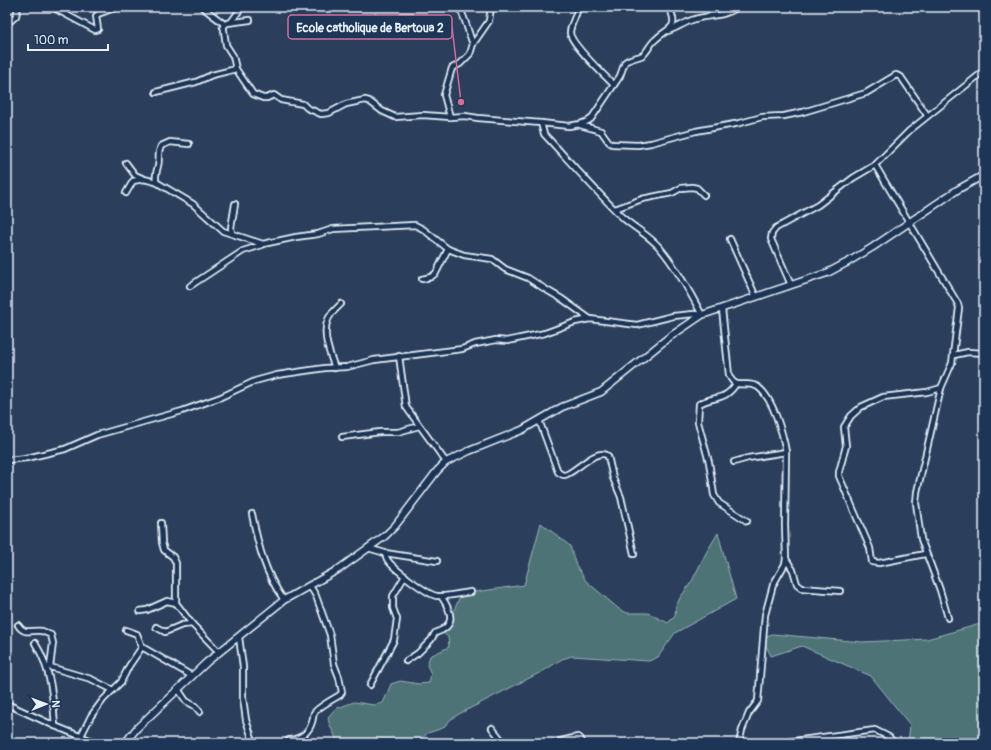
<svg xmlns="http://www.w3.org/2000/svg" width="991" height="750" font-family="Pangolin,sans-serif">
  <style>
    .green { fill: #4d7376; stroke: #9ab2b7 }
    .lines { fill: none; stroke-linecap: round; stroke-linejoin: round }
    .street-casing { stroke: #e8f1f8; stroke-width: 8 }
    .secondary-casing { stroke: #e8f1f8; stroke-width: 9 }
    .street { stroke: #1d3557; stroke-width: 4.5 }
    .secondary { stroke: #1d3557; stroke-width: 6 }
    .leader { fill: none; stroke: #d16f9a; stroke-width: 1.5 }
    .callout-dot { fill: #d16f9a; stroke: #1d3557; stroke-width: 1.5 }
    .callout { fill: #1d3557; stroke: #d16f9a; stroke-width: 1.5 }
    .callout-label { font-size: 12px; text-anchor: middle; font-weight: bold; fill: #e8f1f8 }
  </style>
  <rect width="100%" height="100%" fill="#2b3f5c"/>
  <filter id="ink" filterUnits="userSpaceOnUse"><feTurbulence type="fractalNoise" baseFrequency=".025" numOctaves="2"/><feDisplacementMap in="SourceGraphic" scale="8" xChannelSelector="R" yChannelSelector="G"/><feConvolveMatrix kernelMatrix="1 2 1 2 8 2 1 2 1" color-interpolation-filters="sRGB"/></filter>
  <g filter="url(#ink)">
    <g class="green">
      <path d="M541,523L570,546L576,565L586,581L619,609L627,613H648L668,623L675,616L676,606L680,598L692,581L706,553L718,533L736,599L675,633L658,657L649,661L572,656L562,659L545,670L459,714L450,720L443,728L428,733L416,743H337C335,732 329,728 328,717L335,709L354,702L374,705L383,703L391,684L400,681L419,684L429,683L431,674L427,665L430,656L449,647L448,637L438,629L452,615L461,594L524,585Z"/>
      <polygon points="984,623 984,743 908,743 910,725 871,676 802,646 771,656 762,638 772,634 862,642 927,639"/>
    </g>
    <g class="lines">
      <defs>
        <g id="street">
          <polyline points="52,7 95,30 98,29 96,16 98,14 117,7"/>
          <polyline points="202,7 223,23 226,45 233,56 236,69 253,94 263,98 267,98 274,95 281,100 303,104 307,108 321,114 329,113 346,104 365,100 369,101 382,111 395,117 423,115 450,117 465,116 478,118 541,123"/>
          <path d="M459,7C465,17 468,32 473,44"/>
          <path d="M578,7C577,16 570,24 570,33C571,44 605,76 614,85"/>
          <path d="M669,7C680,30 668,27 655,40C650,44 648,51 643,55C637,58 630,58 625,62L620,76L591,119L588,121L580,124L569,126L541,123L544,134C570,162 595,190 622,217C634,228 649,235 660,248C677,268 690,292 702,315"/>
          <polyline points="231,22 242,7"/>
          <polyline points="7,24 16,16 18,7"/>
          <polyline points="223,27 227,23 250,20"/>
          <path d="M668,31C677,28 685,22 695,19C710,14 722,18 738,7"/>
          <polyline points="156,92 196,82 212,75 236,69"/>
          <polyline points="450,117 444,95 452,68 460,64 470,54 473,44 489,21 491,7"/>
          <polyline points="580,125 601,131 609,142 612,144 638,145 651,143 696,131 740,123 762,117 784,116 803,112 866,93 896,75 901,77 927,115"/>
          <polyline points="126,163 135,175 144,179"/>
          <polyline points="875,165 958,304 959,308 952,363 941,388 917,492 916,503 921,539 940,590 948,618"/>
          <path d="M156,182C155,175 156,173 158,166C160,158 157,154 161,146L170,142L189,144"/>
          <polyline points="126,193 133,181 144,179 156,182 193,204 223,231 263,244 296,237 318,234 333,229 415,225 423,229 448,249 464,255 492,259 505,269 528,278 545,289 562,299 590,319"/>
          <polyline points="615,209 642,199 672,193 681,188 692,187 697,188 704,195"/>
          <polyline points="232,233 231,228 235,204"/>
          <polyline points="730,239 756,297"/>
          <polyline points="422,279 431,277 436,273 448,249"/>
          <polyline points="791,285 771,239 772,233 776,228 818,205 853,178 875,165 909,131 984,71"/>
          <polyline points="190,286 243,251 262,245"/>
          <path d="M722,309L729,375C736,392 746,379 758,387C773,398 783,434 786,452L785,525L786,559L785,564L773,585L765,615L758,701L749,713L742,730L739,743"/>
          <polyline points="954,355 968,352 984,353"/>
          <polyline points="399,356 406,407 446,462"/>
          <path d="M335,368C329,352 319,328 332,313C335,310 338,307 341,304"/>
          <path d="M736,384C724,402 715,395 699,404L698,422L709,462L714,495L719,503L747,521"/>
          <path d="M539,420L558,472C560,473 561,475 564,475C573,475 597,446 608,456L613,478L621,497L634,554"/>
          <polyline points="342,437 380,432 398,432 419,426"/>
          <polyline points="7,460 27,458 65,449 97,435 182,411 221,397 255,381 277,375 325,368 347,367 374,360 462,349 475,344 496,340 507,341 545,333 575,322 590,319 637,325 673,316 694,314 702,315"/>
          <polyline points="734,462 748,458 786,452"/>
          <path d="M252,514C258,545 265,574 284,600"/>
          <polyline points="161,523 162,543 164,550 173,557 176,563 176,603 192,624 219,652"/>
          <polyline points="368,548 385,553 437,561"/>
          <path d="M385,553C385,555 386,557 387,559C391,567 428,595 437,596C448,597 461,593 471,592"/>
          <polyline points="925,554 879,563 872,562 870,548 839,476 839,472 846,446 844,427 851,416 861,407 883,397 927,392 941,388"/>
          <polyline points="786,559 793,570 797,584 802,588 840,591"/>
          <polyline points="140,611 147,610 167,601 176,603"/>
          <path d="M18,625C25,636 32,629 42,631C45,632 48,634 51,635L53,643L50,667L91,679L113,690"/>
          <polyline points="156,627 165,632 182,625 192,624"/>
          <polyline points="126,630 137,634 142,647 192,676"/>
          <polyline points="239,637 243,667 243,698 246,720 253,741 256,743"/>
          <path d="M35,643C51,668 53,697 55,726"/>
          <path d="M406,661L418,653L431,640L435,633C457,626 452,612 441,596"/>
          <polyline points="370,685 394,640 397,619 393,608 393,596 405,576"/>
          <polyline points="178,689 186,701 195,706 200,712"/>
          <polyline points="7,704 55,726 97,743"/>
          <polyline points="492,728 504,743"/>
          <polyline points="81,736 91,716 103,700 121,682 129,666 142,647"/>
          <path d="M289,740C300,739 309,733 312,722C313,719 313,716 314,713C318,707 333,699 340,695L342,692L339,677L334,664L330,635L316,596L310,586"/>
          <polyline points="552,743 578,737 580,738 583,743"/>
          <polyline points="779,743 875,730 889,737 894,743"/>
        </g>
        <polyline id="secondary" points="125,743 137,728 207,662 284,600 339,569 385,536 395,526 437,471 446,462 469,451 522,430 562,407 601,392 668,338 702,315 827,273 848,262 873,247 957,190 984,175"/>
      </defs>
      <use href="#street" class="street-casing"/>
      <use href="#secondary" class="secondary-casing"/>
      <use href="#street" class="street"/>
      <use href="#secondary" class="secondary"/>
    </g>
  </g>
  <path class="leader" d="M461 102L452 27"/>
  <circle class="callout-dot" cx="461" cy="102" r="4"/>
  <rect class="callout" x="288" y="15" width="164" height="24" rx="4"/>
  <g class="callout-label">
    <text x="370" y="32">Ecole catholique de Bertoua 2</text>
  </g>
  <rect width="991" height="750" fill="none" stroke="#1d3557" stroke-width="24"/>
  <rect x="12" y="12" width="967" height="726" fill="none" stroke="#e8f1f8" stroke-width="1.5" filter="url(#ink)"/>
  <g transform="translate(46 704) rotate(89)" stroke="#1d3557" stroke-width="3" paint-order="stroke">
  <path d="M0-3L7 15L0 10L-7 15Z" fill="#e8f1f8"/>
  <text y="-6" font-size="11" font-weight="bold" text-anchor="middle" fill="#e8f1f8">N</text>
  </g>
  <path d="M28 44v6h80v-6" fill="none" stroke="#e8f1f8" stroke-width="2"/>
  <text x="34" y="44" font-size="12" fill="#e8f1f8" stroke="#1d3557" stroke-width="3" paint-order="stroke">100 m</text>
</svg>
